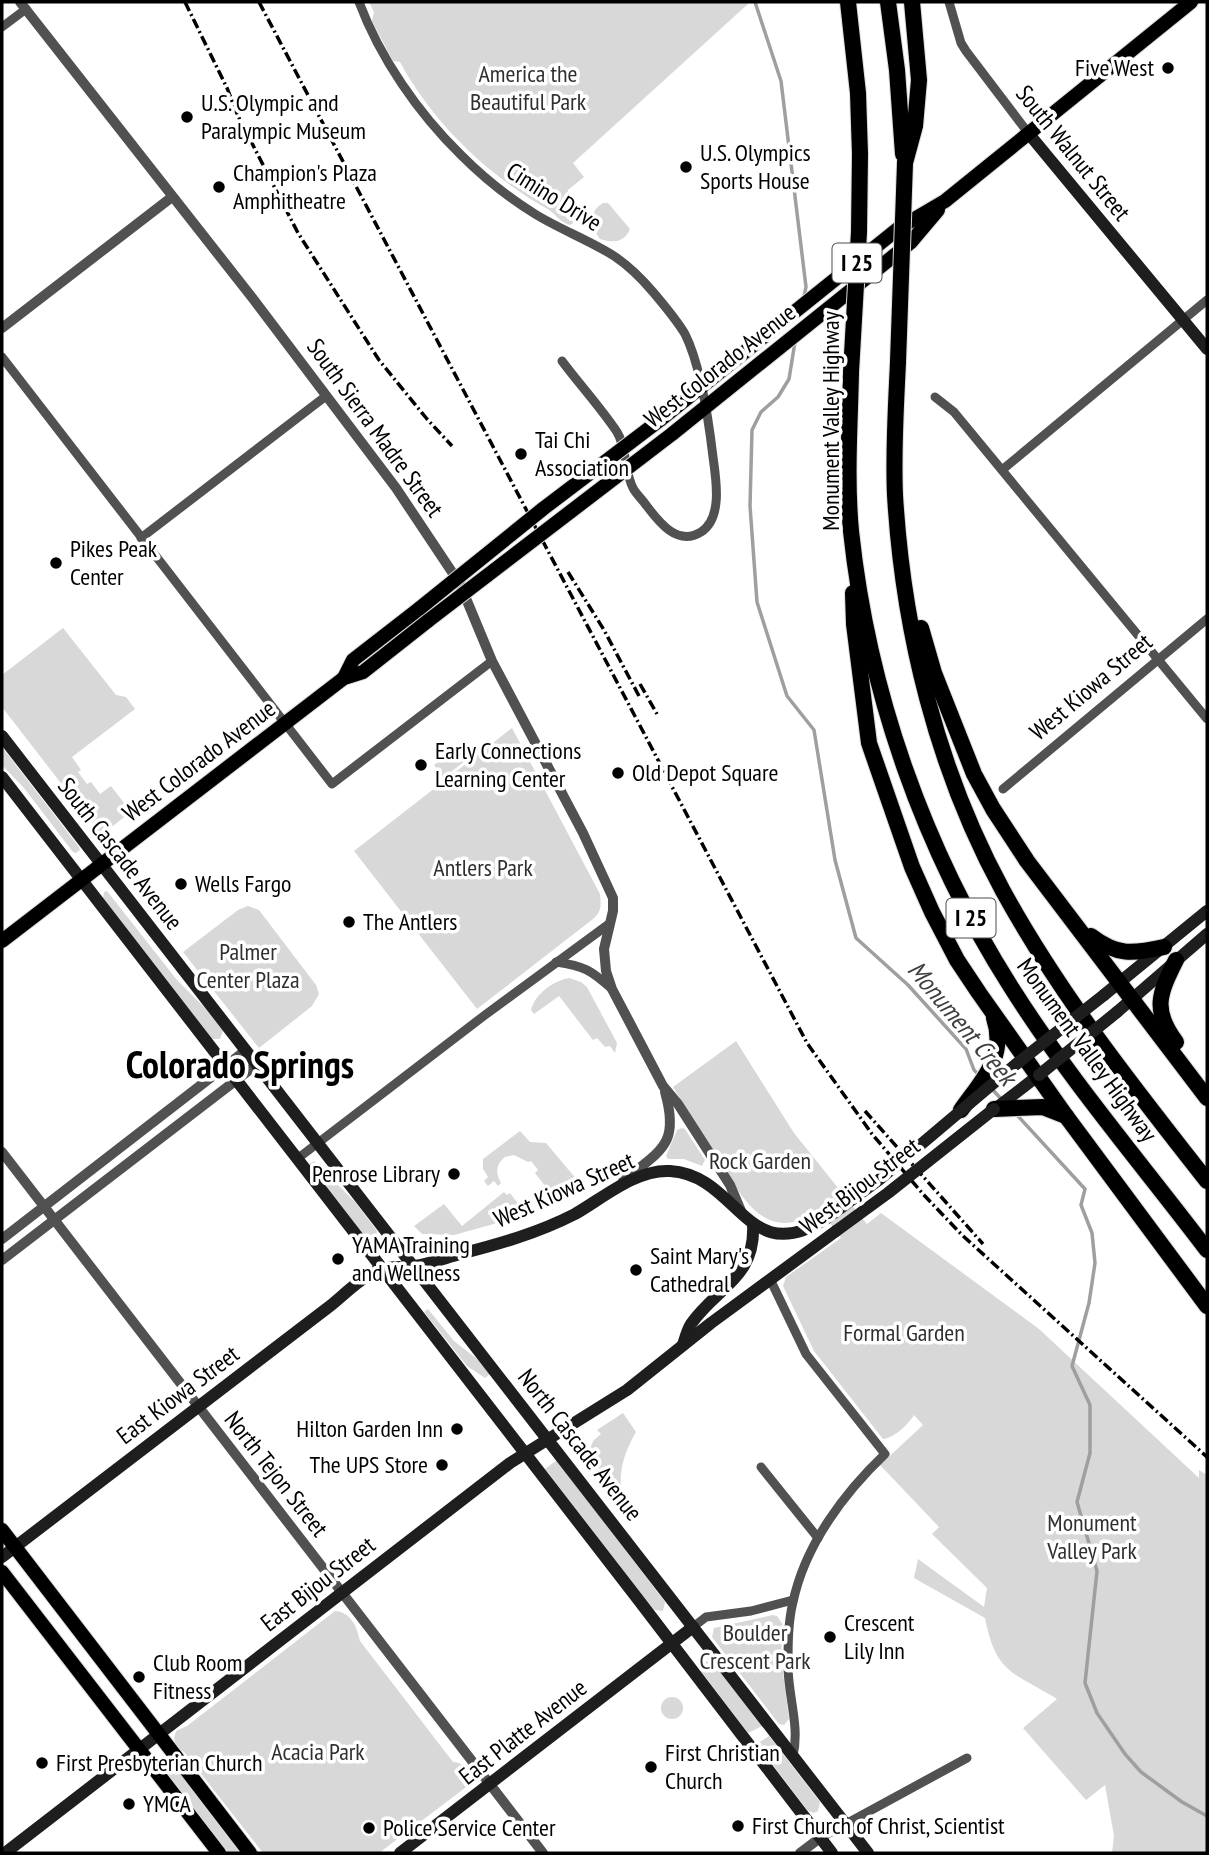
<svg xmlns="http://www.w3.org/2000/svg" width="1209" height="1855" font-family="'PT Sans Narrow',sans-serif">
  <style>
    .green { fill: #d8d8d8 }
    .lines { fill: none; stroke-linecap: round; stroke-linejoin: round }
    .stream { stroke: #9f9f9f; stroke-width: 3.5 }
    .primary-casing { stroke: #dbdbdb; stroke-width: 16 }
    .motorway-casing { stroke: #dbdbdb; stroke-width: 18 }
    .minor { stroke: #515151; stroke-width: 9 }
    .tertiary { stroke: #515151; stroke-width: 10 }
    .secondary { stroke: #1e1e1e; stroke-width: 12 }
    .primary { stroke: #000; stroke-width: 14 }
    .motorway { stroke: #000; stroke-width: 16 }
    .rail { stroke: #000; stroke-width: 3.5; stroke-dasharray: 10 3.5 2 3.5; stroke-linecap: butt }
    .primary-bridge-casing { stroke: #dbdbdb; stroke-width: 16; stroke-linecap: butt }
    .motorway-bridge-casing { stroke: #dbdbdb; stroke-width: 18; stroke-linecap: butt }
    .secondary-bridge { stroke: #1e1e1e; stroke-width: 12 }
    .primary-bridge { stroke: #000; stroke-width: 14 }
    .motorway-bridge { stroke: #000; stroke-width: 16 }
    .poi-dot { fill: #000; stroke: #fff; stroke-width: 2.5 }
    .labels { text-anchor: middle; stroke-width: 7; stroke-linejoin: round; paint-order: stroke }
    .shield { fill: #fff; stroke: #4c4c4c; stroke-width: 2 }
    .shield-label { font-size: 23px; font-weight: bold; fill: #000 }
    .poi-label { font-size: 24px; fill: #000; stroke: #fff; text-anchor: start }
    .park-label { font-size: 24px; fill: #2f2f2f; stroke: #fff }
    .street-label { font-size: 24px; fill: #000; stroke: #fff }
    .water-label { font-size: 26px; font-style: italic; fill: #404040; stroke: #fff }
    .town-label { font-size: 38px; font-weight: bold; fill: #000; stroke: #fff }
  </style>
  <rect width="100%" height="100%" fill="#fff"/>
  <g class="green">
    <path d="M369,2H747L748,4L573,163L584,177L568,190L567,194L580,215L578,220L570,225C559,222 557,215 549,210C488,176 433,123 400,62L393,61L372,21L374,12Z"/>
    <path d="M603,203H608L630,229C624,243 613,243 600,239C590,226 588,212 603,203Z"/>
    <polygon points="63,628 116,695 126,697 135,709 72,757 81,770 78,772 87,784 91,782 100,794 111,786 131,812 101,835 2,707 2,675"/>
    <path d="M512,728L600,894C601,905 602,911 593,919L477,1009L354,851Z"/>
    <polygon points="2,747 79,847 80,850 76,853 73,852 24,788 2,765"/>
    <polygon points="456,748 465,761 443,778 434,765"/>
    <polygon points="107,891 177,980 205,1008 223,1031 220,1039 211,1039 103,899 104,892"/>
    <polygon points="248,906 259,910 316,985 319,994 312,1006 259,1048 183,952 238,910"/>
    <path d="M569,978L581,982L587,987L617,1043L615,1053L610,1046L605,1047L597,1038L593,1040L559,996L534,1014L531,1010C535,994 553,981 569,978Z"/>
    <path d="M736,1041L794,1133L867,1224L881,1213L1039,1329L1199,1478V1470L1207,1475V1853H1112L1114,1836L1105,1785L1086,1800L1023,1728L1057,1699C1013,1672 996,1674 985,1618L914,1578L918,1559L984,1607L987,1588L932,1534L939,1527L880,1465L923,1425L914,1415C908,1425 894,1438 883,1439L814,1351L783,1286L786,1277L841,1238L820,1209C766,1248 742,1197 717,1157C702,1134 688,1111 673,1087Z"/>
    <polygon points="682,1128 685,1129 705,1160 702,1166 684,1159 668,1159 666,1156 677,1130"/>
    <path d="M520,1131L530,1142L546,1143L578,1181L577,1193L547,1206L541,1198L549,1191L535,1173L538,1170L531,1161L528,1162L514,1155L505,1157C496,1164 495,1173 501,1183L498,1186L494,1181L488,1186L484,1181L488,1177L483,1169V1159Z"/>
    <polygon points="314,1161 355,1202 377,1231 375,1240 366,1240 309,1167 309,1164"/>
    <polygon points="504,1192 507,1195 510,1193 524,1212 523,1216 454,1235 422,1234 414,1226 444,1204 462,1226"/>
    <polygon points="428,1309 454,1341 477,1359 490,1374 485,1378 467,1366 424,1312"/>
    <path d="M623,1413L636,1432C621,1458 617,1479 624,1508L591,1466L596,1462L590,1449L593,1441L601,1434L597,1430Z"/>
    <polygon points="557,1460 665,1602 663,1611 654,1610 545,1469"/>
    <path d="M335,1611C351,1612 357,1627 360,1641L453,1762C469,1763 473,1776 465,1788L379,1853H263L184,1752L177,1748L174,1738L176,1731L187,1726Z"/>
    <polygon points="773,1615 777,1616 783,1625 781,1658 789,1719 784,1725 779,1724 712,1637 714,1628"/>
    <polygon points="707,1661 713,1663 762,1726 748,1733 701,1671 701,1666"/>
    <circle cx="672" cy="1708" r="11"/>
    <polygon points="769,1736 820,1802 818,1811 814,1813 808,1811 757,1744"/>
    <polygon points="166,1758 171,1760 244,1853 226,1853 159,1765 162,1759"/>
  </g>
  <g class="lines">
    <g class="stream">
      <polyline points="755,2 781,81 806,287 804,297"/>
      <polyline points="795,342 789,379 778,397 761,412 752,430 750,506 757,602 787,696 814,730 835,860 856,938 908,985 966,1049 974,1070 979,1075"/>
      <polyline points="992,1089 1003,1101"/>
      <polyline points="1016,1114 1085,1189 1081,1205 1092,1233 1095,1263 1089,1303 1072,1366 1090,1405 1090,1453 1077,1502 1097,1571 1085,1683 1097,1713 1125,1754 1141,1772 1182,1802 1207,1816"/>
    </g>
    <defs>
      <g id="primary">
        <polyline points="660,420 899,228 945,201 1191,2"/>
        <polyline points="672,434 911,242 938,210"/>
        <polyline points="344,678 353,660 420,608"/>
        <polyline points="2,941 344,678 363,672 429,620"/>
        <polyline points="2,1530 250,1853"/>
        <polyline points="2,1572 219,1853"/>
      </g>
      <g id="motorway">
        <polyline points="848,2 858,93 860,154"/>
        <polyline points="888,2 897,70 903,154"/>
        <polyline points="905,163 915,126 919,80 912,2"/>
        <path d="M898,362C896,406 893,451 895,495C903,631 937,770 1003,891C1060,995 1134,1088 1207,1181"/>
        <path d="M851,372C850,425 846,478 851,531C868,692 924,850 1011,987C1069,1079 1141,1163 1207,1250"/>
        <polyline points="853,593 854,624 869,743 912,867 932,912 957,960 979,993 1066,1116 1207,1306"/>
        <polyline points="921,628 934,673 974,774 993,809 1027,861 1207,1098"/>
        <path d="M1091,936C1117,956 1133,954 1164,947"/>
        <path d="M1176,960C1159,994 1152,1010 1176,1042"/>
        <polyline points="994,1109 1043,1107 1066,1116"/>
        <path d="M961,1110C982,1080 1007,1057 994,1018"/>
      </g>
    </defs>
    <use href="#primary" class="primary-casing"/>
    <use href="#motorway" class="motorway-casing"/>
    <g class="minor">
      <path d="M359,2C380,58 418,113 461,155C483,177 509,198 535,214C561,230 589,240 614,256C629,266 642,279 653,292C664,305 676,319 685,334C700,364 709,423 713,457C716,479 723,518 701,532C677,547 658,521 646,505C642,499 636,494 633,488C624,471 627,448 617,432C601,408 580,385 562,361"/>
      <polyline points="949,2 961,43 966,51 1029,134"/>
      <polyline points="2,27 26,9"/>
      <polyline points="2,357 332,784 492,661"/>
      <polyline points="935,397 954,412 1207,719"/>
      <polyline points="1002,470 1207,300"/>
      <polyline points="141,538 326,396"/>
      <polyline points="1003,789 1207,619"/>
      <path d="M556,962C584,966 591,970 612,989"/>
      <polyline points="297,1159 485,1015 609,924"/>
      <path d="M770,1279L806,1354L885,1454C844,1493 805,1545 793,1602C788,1622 788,1645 788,1666C788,1696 800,1726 793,1756"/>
      <polyline points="761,1467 818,1538"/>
      <polyline points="693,1627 706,1617 751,1611 793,1600"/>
      <polyline points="820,1838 967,1758"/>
    </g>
    <g class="tertiary">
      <polyline points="20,2 254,300 396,488 460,584 492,661 583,833 613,898 613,911 604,949 606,971 612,989 663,1086 678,1104 730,1185 741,1211"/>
      <polyline points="2,328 172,197"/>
      <polyline points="2,1152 543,1853"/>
      <path d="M623,1181C661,1150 680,1145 665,1092"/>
      <polyline points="2,1239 245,1051"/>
      <polyline points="2,1260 256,1065"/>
      <polyline points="800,1853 820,1838"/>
    </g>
    <g class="secondary">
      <polyline points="1029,134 1207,349"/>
      <polyline points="2,736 868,1853"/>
      <polyline points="2,777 637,1598 832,1853"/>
      <polyline points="1104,995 1207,911"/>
      <polyline points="1117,1012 1207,934"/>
      <polyline points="995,1109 1039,1075"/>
      <path d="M683,1345C685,1339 687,1330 691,1324C717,1287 756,1278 753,1224"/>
      <path d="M2,1557L330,1306C345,1294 363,1275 382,1269C392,1266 404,1268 414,1266C429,1264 445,1258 460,1254C499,1244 538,1233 575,1214C603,1198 636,1169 670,1171C739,1175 746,1271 827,1218"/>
      <polyline points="5,1853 510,1463 627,1390 711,1323 836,1231"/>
      <polyline points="400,1853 693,1627"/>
    </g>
    <use href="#primary" class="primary"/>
    <use href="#motorway" class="motorway"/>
    <g class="rail">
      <polyline points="185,2 227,88 238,116 298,233 379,360 427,419 452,446"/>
      <polyline points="259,2 807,1043 872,1134 923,1194 962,1235 1207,1457"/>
      <polyline points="568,572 604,630 639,696"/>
      <polyline points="640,684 657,714"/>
      <polyline points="865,1111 983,1244"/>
    </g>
    <defs>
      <g id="primary-bridge">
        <polyline points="420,608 544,508 660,420"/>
        <polyline points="429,620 672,434"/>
      </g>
      <g id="motorway-bridge">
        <polyline points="898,362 905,163"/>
        <polyline points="851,372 859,232 860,154"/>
      </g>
    </defs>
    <use href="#primary-bridge" class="primary-bridge-casing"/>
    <use href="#motorway-bridge" class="motorway-bridge-casing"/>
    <g class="secondary-bridge">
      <polyline points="1039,1075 1117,1012"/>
      <polyline points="827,1218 880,1179 1015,1065 1104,995"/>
      <polyline points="836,1231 888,1193 994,1109"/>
    </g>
    <use href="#primary-bridge" class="primary-bridge"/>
    <use href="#motorway-bridge" class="motorway-bridge"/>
  </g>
  <g class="poi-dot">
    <circle cx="1168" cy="68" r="7"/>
    <circle cx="187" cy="117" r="7"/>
    <circle cx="686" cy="167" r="7"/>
    <circle cx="219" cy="187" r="7"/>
    <circle cx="521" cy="454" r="7"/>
    <circle cx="56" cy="563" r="7"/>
    <circle cx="421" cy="765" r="7"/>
    <circle cx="618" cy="773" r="7"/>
    <circle cx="181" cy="884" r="7"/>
    <circle cx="349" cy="922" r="7"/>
    <circle cx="454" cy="1174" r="7"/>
    <circle cx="338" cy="1259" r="7"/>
    <circle cx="636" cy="1270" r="7"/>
    <circle cx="457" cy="1429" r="7"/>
    <circle cx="442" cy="1465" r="7"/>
    <circle cx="830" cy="1637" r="7"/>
    <circle cx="139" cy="1677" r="7"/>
    <circle cx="42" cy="1763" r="7"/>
    <circle cx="651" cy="1767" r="7"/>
    <circle cx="129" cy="1804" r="7"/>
    <circle cx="738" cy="1826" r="7"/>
    <circle cx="369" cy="1828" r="7"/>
  </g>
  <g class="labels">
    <g class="shield">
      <rect x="832.5" y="243.5" width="49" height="39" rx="5"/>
      <rect x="946.5" y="898.5" width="49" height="39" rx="5"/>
    </g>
    <g class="shield-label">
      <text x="857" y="271">I 25</text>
      <text x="971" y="926">I 25</text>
    </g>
    <g class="poi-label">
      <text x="1154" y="76" text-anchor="end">Five West</text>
      <text x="201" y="111">U.S. Olympic and<tspan x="201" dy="28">Paralympic Museum</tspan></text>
      <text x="700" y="161">U.S. Olympics<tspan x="700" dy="28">Sports House</tspan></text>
      <text x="233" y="181">Champion's Plaza<tspan x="233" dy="28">Amphitheatre</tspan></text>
      <text x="535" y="448">Tai Chi<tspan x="535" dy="28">Association</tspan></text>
      <text x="70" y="557">Pikes Peak<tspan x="70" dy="28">Center</tspan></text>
      <text x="435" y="759">Early Connections<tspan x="435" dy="28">Learning Center</tspan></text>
      <text x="632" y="781">Old Depot Square</text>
      <text x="195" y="892">Wells Fargo</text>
      <text x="363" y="930">The Antlers</text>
      <text x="440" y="1182" text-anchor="end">Penrose Library</text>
      <text x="352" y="1253">YAMA Training<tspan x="352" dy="28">and Wellness</tspan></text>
      <text x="650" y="1264">Saint Mary's<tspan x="650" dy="28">Cathedral</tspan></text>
      <text x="443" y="1437" text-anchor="end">Hilton Garden Inn</text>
      <text x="428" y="1473" text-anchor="end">The UPS Store</text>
      <text x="844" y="1631">Crescent<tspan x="844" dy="28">Lily Inn</tspan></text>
      <text x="153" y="1671">Club Room<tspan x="153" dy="28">Fitness</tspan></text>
      <text x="665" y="1761">First Christian<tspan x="665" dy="28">Church</tspan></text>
      <text x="56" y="1771">First Presbyterian Church</text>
      <text x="143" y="1812">YMCA</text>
      <text x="752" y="1834">First Church of Christ, Scientist</text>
      <text x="383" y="1836">Police Service Center</text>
    </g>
    <g class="park-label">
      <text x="528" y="82">America the<tspan x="528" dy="28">Beautiful Park</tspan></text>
      <text x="483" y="876">Antlers Park</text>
      <text x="248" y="960">Palmer<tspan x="248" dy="28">Center Plaza</tspan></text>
      <text x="760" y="1169">Rock Garden</text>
      <text x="904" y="1341">Formal Garden</text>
      <text x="1092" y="1531">Monument<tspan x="1092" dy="28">Valley Park</tspan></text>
      <text x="755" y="1641">Boulder<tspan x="755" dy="28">Crescent Park</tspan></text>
      <text x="318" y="1760">Acacia Park</text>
    </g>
    <g class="street-label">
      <text transform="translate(1073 153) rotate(51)" y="8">South Walnut Street</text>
      <text transform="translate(554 197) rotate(32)" y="8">Cimino Drive</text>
      <text transform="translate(720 366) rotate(-38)" y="8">West Colorado Avenue</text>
      <text transform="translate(831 421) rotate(-90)" y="8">Monument Valley Highway</text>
      <text transform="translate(375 428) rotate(54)" y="8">South Sierra Madre Street</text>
      <text transform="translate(1091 687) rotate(-40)" y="8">West Kiowa Street</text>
      <text transform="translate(199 761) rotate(-37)" y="8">West Colorado Avenue</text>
      <text transform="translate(120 854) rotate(52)" y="8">South Cascade Avenue</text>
      <text transform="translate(1087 1050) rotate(54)" y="8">Monument Valley Highway</text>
      <text transform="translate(860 1186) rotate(-37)" y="8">West Bijou Street</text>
      <text transform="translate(564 1190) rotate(-24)" y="8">West Kiowa Street</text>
      <text transform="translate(178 1395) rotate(-37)" y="8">East Kiowa Street</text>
      <text transform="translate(580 1445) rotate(52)" y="8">North Cascade Avenue</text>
      <text transform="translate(276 1474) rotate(52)" y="8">North Tejon Street</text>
      <text transform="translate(318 1584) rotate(-38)" y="8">East Bijou Street</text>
      <text transform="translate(523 1732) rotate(-38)" y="8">East Platte Avenue</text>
    </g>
    <g class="water-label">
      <text transform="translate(962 1023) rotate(50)" y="9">Monument Creek</text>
    </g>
    <g class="town-label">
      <text x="240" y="1078">Colorado Springs</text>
    </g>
  </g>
  <rect width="1209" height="1855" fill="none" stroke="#000000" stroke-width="7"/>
</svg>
